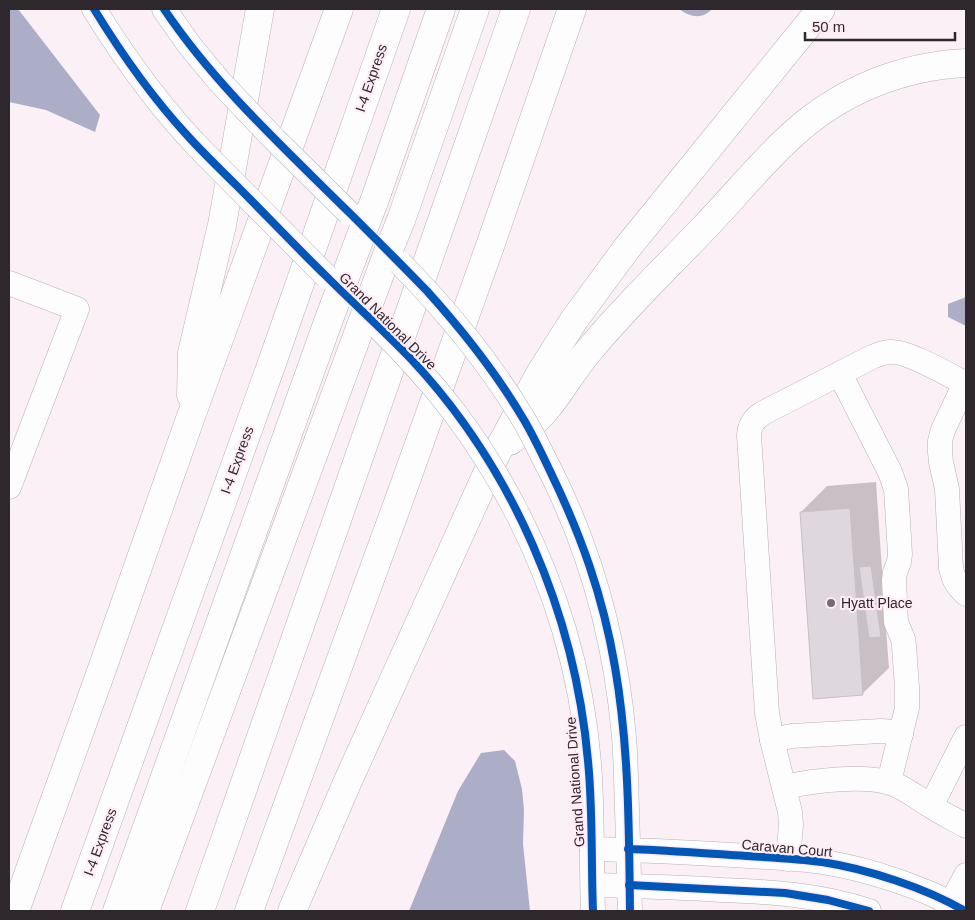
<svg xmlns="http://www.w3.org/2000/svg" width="975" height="920" font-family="Helvetica,sans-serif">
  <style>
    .water { fill: #acaec7 }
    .shadow { fill: #0003 }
    .building { fill: #ded7dd; stroke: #c6bfc5 }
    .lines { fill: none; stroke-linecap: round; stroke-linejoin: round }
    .minor-casing { stroke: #b7b0b4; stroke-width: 25 }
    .highway-casing { stroke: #b7b0b4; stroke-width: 29 }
    .minor { stroke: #fefdfe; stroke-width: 24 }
    .highway { stroke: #fefdfe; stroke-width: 28 }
    .minor-bridge-casing { stroke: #b7b0b4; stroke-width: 25; stroke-linecap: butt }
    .minor-bridge { stroke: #fefdfe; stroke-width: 24 }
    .cycleway-casing { stroke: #ffecf6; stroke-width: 11 }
    .cycleway { stroke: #0057b8; stroke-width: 8 }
    .poi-dot { fill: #766d72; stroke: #ffecf6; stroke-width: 2 }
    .labels { text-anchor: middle; stroke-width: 4.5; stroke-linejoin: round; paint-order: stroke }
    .street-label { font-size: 14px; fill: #2e272b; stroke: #ffecf6 }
    .poi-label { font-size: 14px; fill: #2e272b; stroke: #ffecf6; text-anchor: start }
  </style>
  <rect width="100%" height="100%" fill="#fbf0f6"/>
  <g class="water">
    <polygon points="9,9 18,9 100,115 95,132 46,110 9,102"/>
    <path d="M679,9H712C702,20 690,17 679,9Z"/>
    <polygon points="966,297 966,326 948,317 948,304"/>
    <polygon points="504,750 515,761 522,789 524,810 523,844 530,911 409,911 458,791 481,753"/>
  </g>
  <polygon class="shadow" points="876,482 882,570 890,626 886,630 889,668 862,694 801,512 827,486"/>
  <g class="building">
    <polygon points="850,508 863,695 813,699 800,512"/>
    <polygon points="871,566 881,637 869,638 859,567"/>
  </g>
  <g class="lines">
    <defs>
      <g id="minor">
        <path d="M94,9C127,62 163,112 207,156"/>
        <polyline points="164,9 190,46 219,81"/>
        <polyline points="9,283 77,309 9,487"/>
        <polyline points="840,374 890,472 896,489 900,554 899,562 895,572 894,580 896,622 903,639 904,646 907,687 907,708 889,782"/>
        <path d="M965,383L943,430L940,441V452L941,462L947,489L951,568C954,581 957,585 966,594"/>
        <path d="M551,472C593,556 616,644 624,737C626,761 626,785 627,809C628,843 629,877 630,911"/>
        <path d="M513,505C555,584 582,673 589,763C593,812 591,862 593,911"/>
        <polyline points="772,740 792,736 881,731 894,732 901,734"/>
        <path d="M784,787C812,781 868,773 896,785C907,790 918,798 929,805C941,813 954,819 966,826"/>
        <polyline points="931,806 966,737"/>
        <path d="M592,849C639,850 685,852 732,855C762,857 793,858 823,862C868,869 926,888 965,911"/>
        <path d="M788,859L791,825L790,812L772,740L767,713L749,435C750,424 754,419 763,413L872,357C878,355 884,352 890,352C906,350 951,376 966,384"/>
        <path d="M593,885C636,886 679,887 722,890C774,892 820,895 869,911"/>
        <polyline points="947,911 966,875"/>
      </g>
      <g id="highway">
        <polyline points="191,395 192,353 222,225 260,9"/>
        <path d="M510,441C521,432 539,419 547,408C561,391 572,371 587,353C623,309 664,270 703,229C733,198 760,164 792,135C840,91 901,66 966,63"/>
        <polyline points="15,911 102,669 190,419 339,9"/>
        <polyline points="75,911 272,363 396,9"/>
        <polyline points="117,911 329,319 375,199 441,9"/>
        <polyline points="145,911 388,252 401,220 475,9"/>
        <polyline points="200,911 516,9"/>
        <polyline points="249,911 403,489 490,246 572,9"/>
        <polyline points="292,911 347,783 496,454 541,372 574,320 627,248 821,9"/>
      </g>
    </defs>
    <use href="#minor" class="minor-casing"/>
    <use href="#highway" class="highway-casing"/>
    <use href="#minor" class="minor"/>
    <use href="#highway" class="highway"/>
    <defs>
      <g id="minor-bridge">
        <polyline points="219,81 275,140 349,213"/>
        <polyline points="207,156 327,277"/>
        <path d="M400,263C447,311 490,363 524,420C534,437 542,455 551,472"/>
        <path d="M379,328C435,383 476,435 513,505"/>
      </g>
    </defs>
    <use href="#minor-bridge" class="minor-bridge-casing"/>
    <use href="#minor-bridge" class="minor-bridge"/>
    <defs>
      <g id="cycleway">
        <path d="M94,9C121,53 151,96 186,134C202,152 219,168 235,184C266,215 295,246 326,276C354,304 384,331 411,359C513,468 575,613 588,761C593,811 591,861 593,911"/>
        <path d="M164,9C207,73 262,127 317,181C354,217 391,254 427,291C463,331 497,374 524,420C534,437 542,454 550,471C581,535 603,596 615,667C629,747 629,830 630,911"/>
        <path d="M628,849C663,850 697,853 731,855C761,857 792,858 822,862C867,869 926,888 965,911"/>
        <polyline points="629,885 785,893 828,900 869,911"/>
      </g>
    </defs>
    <use href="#cycleway" class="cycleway-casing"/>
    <use href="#cycleway" class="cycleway"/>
  </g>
  <circle class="poi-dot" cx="831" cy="603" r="5"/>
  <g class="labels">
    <g class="street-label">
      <text transform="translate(371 78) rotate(-71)" y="5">I-4 Express</text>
      <text transform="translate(388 321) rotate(45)" y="5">Grand National Drive</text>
      <text transform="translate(237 460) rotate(-70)" y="5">I-4 Express</text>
      <text transform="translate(575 782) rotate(-94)" y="5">Grand National Drive</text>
      <text transform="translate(100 842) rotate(-70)" y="5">I-4 Express</text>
      <text transform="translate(787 848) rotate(5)" y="5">Caravan Court</text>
    </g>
    <g class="poi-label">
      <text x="841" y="608">Hyatt Place</text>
    </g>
  </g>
  <rect width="975" height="920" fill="none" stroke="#2e272b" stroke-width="20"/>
  <path d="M805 32v8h150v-8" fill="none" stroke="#2e272b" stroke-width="2.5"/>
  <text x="812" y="32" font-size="15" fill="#2e272b" stroke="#ffecf6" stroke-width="4" paint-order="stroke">50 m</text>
</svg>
